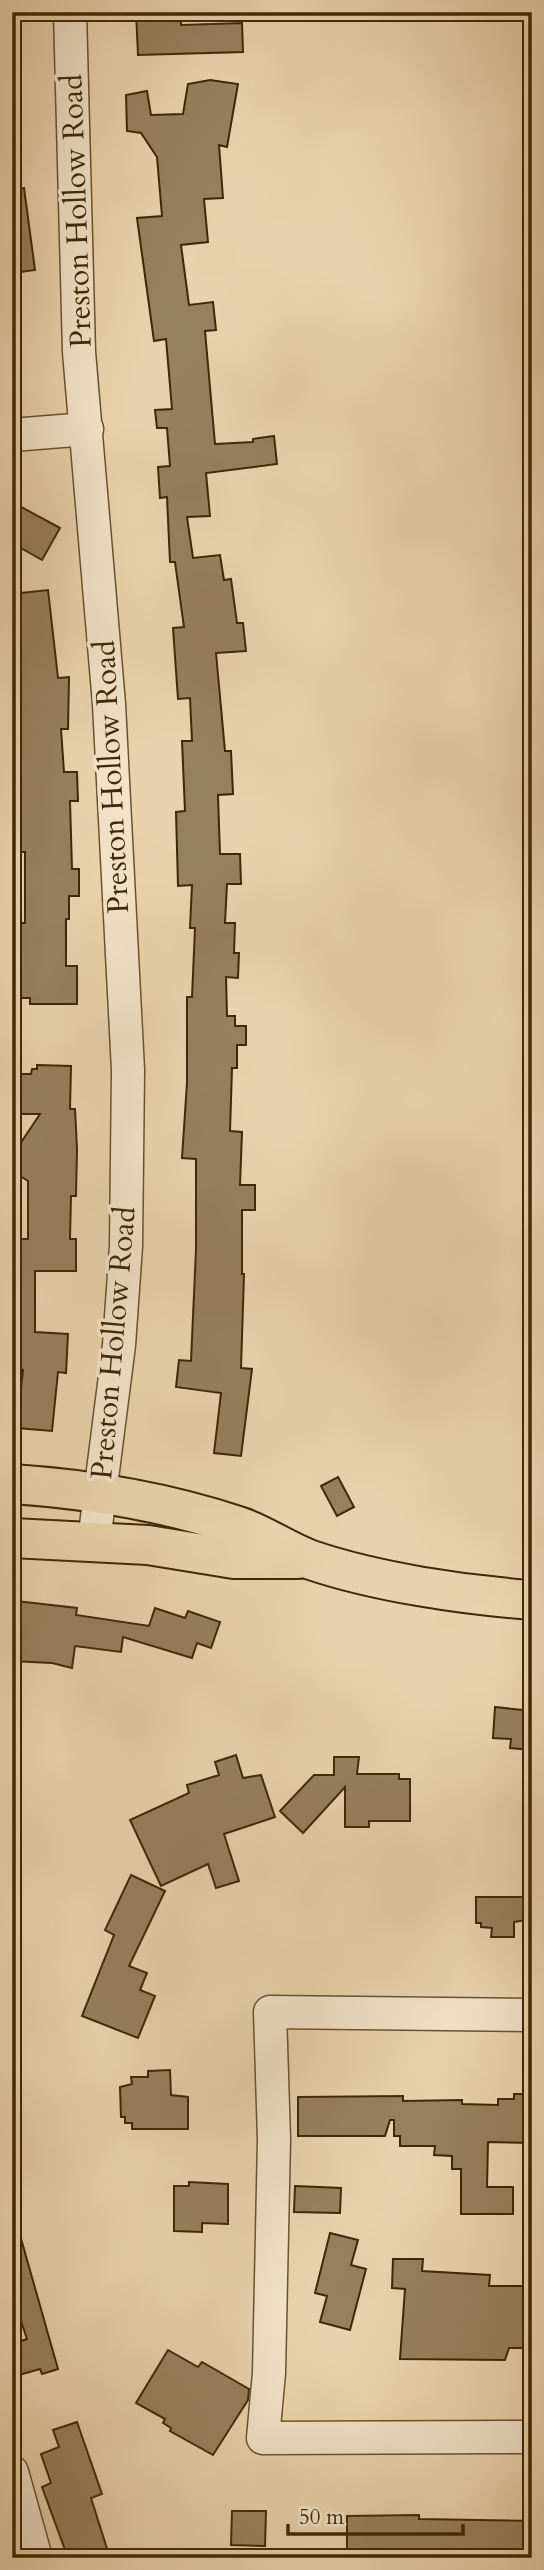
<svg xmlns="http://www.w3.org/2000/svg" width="544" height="2570" font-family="Cardo,serif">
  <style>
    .building { fill: #97805c; stroke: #3f2807; stroke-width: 2 }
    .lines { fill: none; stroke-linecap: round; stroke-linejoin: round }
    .minor-casing { stroke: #6a5230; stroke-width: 35 }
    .major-casing { stroke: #3f2807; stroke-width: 42 }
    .minor { stroke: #f1e2c8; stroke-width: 32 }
    .major { stroke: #e9d2ab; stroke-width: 38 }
    .labels { text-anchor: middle; stroke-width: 7; stroke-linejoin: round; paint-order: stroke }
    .street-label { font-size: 30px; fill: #3f2807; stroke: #f1e2c8 }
  </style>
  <rect width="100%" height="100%" fill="#e9d2ab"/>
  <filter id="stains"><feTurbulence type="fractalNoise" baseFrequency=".00286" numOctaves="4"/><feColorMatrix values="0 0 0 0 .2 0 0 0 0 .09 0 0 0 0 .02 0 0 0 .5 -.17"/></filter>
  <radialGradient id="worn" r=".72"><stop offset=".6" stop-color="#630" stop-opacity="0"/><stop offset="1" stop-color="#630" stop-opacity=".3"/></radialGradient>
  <g class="building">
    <polygon points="136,12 181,12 181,25 242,23 243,52 138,55"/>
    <polygon points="210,80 238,84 227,147 219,145 223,198 204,199 208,242 181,245 189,305 213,302 216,330 205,331 215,444 253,442 253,439 274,436 277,464 206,473 210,516 187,517 193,558 220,555 224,580 231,579 237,623 243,623 246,651 216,653 225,751 231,751 233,794 218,795 220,854 240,854 241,884 227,884 225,923 235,923 234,953 239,953 238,978 226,977 227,1016 235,1016 235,1026 246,1026 246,1045 237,1045 237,1068 232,1068 230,1131 242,1132 240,1185 255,1185 255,1210 242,1210 242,1274 244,1274 241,1368 252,1369 241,1456 214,1453 221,1393 176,1387 179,1360 191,1361 196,1250 196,1159 182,1158 187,1083 187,997 192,997 195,928 190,928 192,885 178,886 176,812 185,811 182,741 192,741 190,698 178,699 173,628 184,627 175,562 170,562 167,497 160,498 158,467 170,466 167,428 157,428 155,410 172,409 166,339 154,341 137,218 162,216 157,157 141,133 127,131 126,95 147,91 151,115 183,114 188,84"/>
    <polygon points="24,188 35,270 12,273 12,189"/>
    <polygon points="12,502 60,528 42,560 12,543"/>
    <polygon points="48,590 58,678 69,677 68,729 61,729 64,772 77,772 78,801 70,801 72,869 79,869 79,896 69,896 69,919 66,919 66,966 77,966 77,1004 30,1004 30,998 12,998 13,923 25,923 25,852 12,852 12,828 19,828 16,756 12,756 12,722 18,722 12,664 12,594"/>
    <polygon points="37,1065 71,1066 70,1109 75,1109 77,1149 76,1196 71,1196 70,1239 76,1239 76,1271 35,1271 35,1332 68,1334 66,1373 58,1372 52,1431 17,1428 23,1370 12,1369 12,1239 28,1239 28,1181 12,1171 12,1156 40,1114 20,1114 20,1074 31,1074 32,1069 37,1069"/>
    <polygon points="338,1477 354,1507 337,1516 321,1486"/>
    <polygon points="16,1601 77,1608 76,1615 149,1626 155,1608 185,1618 188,1611 220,1622 211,1648 197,1643 192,1658 123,1637 121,1652 75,1646 72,1668 52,1663 12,1661 12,1607 15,1607"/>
    <polygon points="495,1707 532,1711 530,1750 510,1748 511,1739 493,1738"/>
    <polygon points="236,1755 243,1778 261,1775 275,1817 224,1834 239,1881 216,1888 208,1864 161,1886 130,1820 189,1793 187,1785 219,1775 215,1762"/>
    <polygon points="334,1757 359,1757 357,1774 399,1774 399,1779 410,1779 410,1821 369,1821 369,1827 345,1827 345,1787 303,1833 280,1811 314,1775 334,1775"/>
    <polygon points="131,1875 165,1891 129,1966 147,1973 140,1990 155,1996 138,2038 82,2016 114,1935 105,1930"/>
    <polygon points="476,1897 532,1897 532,1919 514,1922 514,1937 491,1937 492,1928 481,1927 481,1923 476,1923"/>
    <polygon points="170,2070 171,2095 188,2097 188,2129 132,2129 132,2123 125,2123 125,2117 121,2117 120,2087 132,2084 131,2077 148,2077 148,2071"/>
    <polygon points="514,2094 532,2094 532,2143 488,2142 487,2187 513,2187 513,2214 461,2214 461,2169 452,2169 452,2156 434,2155 435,2146 400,2146 400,2136 394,2136 394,2120 390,2120 385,2136 298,2136 298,2097 403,2096 403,2101 462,2100 462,2104 498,2105 498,2099 514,2099"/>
    <polygon points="189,2182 228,2184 228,2224 202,2223 202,2232 174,2231 174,2186 189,2186"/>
    <polygon points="295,2186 341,2188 340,2213 294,2212"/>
    <polygon points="16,2221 58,2369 42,2374 40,2369 12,2377 12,2344 27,2339 12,2294 12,2222"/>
    <polygon points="330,2233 358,2240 351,2265 366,2269 350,2330 320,2322 327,2296 315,2293"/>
    <polygon points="393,2259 423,2259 422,2271 490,2275 489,2286 532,2286 532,2348 509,2348 505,2360 400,2359 405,2289 392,2288"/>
    <polygon points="168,2350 198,2367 202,2362 249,2389 248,2400 213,2455 170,2431 171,2428 163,2423 165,2419 136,2403"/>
    <polygon points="77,2422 102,2494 91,2498 110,2558 68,2558 42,2487 51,2483 41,2454 59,2447 53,2430"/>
    <polygon points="232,2511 266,2511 265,2546 231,2545"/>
    <polygon points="419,2515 419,2519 532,2521 532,2555 365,2558 365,2550 347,2550 347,2516"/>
  </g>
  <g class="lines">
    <defs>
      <g id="minor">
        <polyline points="70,12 79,352 109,704 128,1070 126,1246 119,1345 94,1541"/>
        <polyline points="12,435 87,429"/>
        <polyline points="532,2015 270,2012 274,2139 269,2373 263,2438 532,2437"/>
        <polyline points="12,2472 36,2558"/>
      </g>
      <g id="major">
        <path d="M12,1484C88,1489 166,1502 238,1526C263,1534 286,1551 311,1560C376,1582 463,1595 532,1600"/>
        <polyline points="12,1538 148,1545 234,1559 298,1559"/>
      </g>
    </defs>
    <use href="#minor" class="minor-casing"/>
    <use href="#major" class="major-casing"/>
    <use href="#minor" class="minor"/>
    <use href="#major" class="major"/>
  </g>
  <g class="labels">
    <g class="street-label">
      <text transform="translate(76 211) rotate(-92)" y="10">Preston Hollow Road</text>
      <text transform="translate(111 777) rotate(-93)" y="10">Preston Hollow Road</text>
      <text transform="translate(113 1343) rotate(-85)" y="10">Preston Hollow Road</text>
    </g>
  </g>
  <rect width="544" height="2570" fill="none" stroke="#e9d2ab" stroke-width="42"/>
  <rect x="14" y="14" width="516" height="2542" fill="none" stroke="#3f2807" stroke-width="3.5"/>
  <rect x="21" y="21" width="502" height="2528" fill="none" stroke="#3f2807" stroke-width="2"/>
  <path d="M288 2524v10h175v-10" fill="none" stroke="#3f2807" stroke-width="3.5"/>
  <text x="299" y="2524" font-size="21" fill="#3f2807" stroke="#f1e2c8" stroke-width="5" paint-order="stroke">50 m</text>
  <rect width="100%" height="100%" filter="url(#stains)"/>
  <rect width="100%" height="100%" fill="url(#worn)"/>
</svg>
